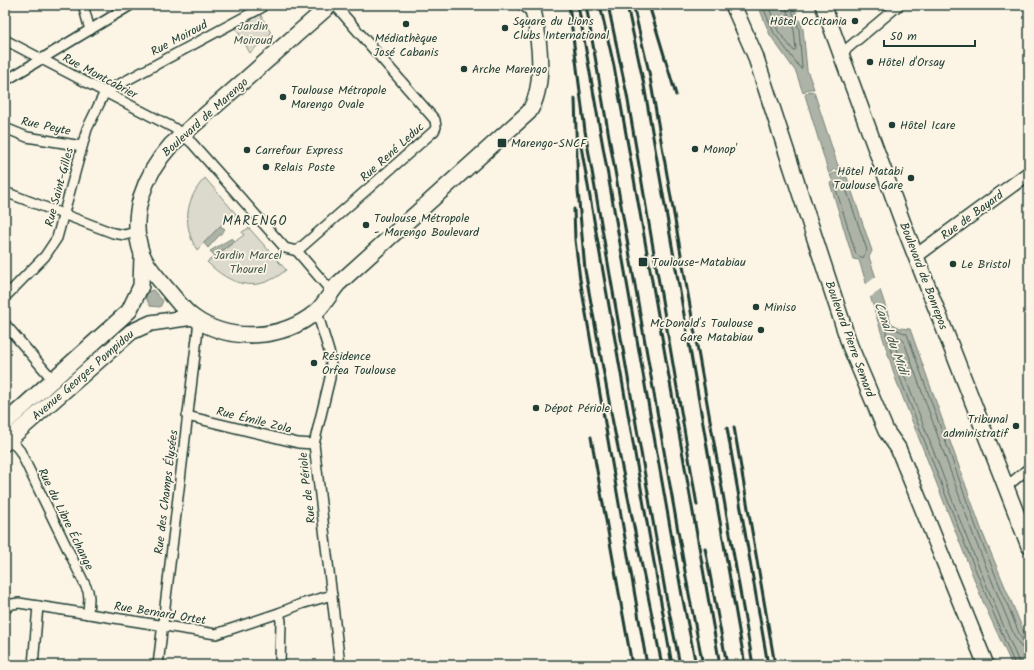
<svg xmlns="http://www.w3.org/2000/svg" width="1034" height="670" font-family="Kalam,sans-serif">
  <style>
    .green { fill: #dcdacc; stroke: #7e8c80 }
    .water { fill: #aeb3a7; stroke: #758479 }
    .pier { fill: #fcf5e5 }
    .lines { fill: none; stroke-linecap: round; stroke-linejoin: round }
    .shore { stroke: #586c62; stroke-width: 1 }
    .street-casing { stroke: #1f3d34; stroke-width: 12 }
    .secondary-casing { stroke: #1f3d34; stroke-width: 16 }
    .primary-casing { stroke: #1f3d34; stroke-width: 18 }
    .street { stroke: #fcf5e5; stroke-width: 9 }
    .secondary { stroke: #fcf5e5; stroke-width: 13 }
    .primary { stroke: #fcf5e5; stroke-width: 15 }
    .rail { stroke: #1f3d34; stroke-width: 3 }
    .poi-dot { fill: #1f3d34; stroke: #fcf5e5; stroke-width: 1.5 }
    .labels { text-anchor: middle; stroke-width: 3.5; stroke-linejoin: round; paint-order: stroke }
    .poi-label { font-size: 12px; fill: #1f3d34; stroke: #fcf5e5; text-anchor: start }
    .park-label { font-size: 12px; fill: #455c52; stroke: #fcf5e5 }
    .street-label { font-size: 12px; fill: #1f3d34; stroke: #fcf5e5 }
    .neighbourhood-label { font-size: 13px; letter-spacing: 1px; fill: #1f3d34; stroke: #fcf5e5 }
    .water-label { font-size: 13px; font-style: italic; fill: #435a51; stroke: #fcf5e5 }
  </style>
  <rect width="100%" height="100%" fill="#fcf5e5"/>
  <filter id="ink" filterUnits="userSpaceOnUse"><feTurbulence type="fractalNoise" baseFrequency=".025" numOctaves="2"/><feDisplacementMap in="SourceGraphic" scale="8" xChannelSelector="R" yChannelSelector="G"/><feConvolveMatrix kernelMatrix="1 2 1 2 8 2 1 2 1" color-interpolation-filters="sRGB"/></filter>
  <g filter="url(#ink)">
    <g class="green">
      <polygon points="260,14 271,33 250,53 236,28"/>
      <path d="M205,178L236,214L230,220L228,218L197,250C182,226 185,199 205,178Z"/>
      <path d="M249,228L286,270C258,294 231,286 207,262L244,235L242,232Z"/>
    </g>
    <g class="water">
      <polygon points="758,5 793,5 803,29 807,70 814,89 808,89 803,93 796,72 770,35"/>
      <polygon points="809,91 814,92 838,166 840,166 841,170 834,169 829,174 805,95"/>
      <polygon points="835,173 841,173 842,178 847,177 872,251 869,257 891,323 900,328 910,329 983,534 1029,644 1029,665 1012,665 984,604 896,380 859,260 853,259 830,183 833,182 830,175"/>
      <polygon points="220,226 225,229 208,248 204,243"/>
      <polygon points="232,238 235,241 215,256 210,251"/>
      <polygon points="153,290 163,301 160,307 150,306 146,298 147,292"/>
    </g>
    <polygon class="pier" points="877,276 882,289 869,298 865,285"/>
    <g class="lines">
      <g class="shore">
        <polyline points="762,5 774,33 801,69 802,67 799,29 790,5"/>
        <polyline points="768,5 778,31 794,51 796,49 794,30 785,5"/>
        <polygon points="837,181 844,183 867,250 863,258 856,254 835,186"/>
        <polyline points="1015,665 964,542 900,378 886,335 887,326 907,334 979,535 1019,633 1024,643 1029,644"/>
        <polyline points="1020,665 968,541 905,377 893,339 894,336 903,339 974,537 1014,635 1021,647 1029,650"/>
      </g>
      <defs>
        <g id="street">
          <polyline points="83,5 90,30"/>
          <polyline points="522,5 534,14"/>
          <polyline points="5,40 174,128 192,143 285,248 297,251 434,131 436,127 435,120 335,5"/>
          <polyline points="842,53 899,5"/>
          <polyline points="5,81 131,5"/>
          <polyline points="105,92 261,8 259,5"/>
          <polyline points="5,128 27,137 82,146"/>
          <polyline points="5,192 113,233 125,235 138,231"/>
          <polyline points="297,251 332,292"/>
          <polyline points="5,297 45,256 57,238 87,129 105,92"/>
          <polyline points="317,312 331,358 330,378 314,444 340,665"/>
          <polyline points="5,324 53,380"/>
          <polyline points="187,416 298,443 314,444"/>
          <polyline points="10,439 20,451 88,591 89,598 88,614"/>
          <polyline points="1006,487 1029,468"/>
          <polyline points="5,609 12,604 19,603 216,634 279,613 301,604 332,595"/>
          <polyline points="279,613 281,621 280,665"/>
          <polyline points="33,665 38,606"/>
          <polyline points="158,665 199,321"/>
        </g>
        <polyline id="secondary" points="916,256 1029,173"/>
        <g id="primary">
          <path d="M330,5L171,145C145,174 128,215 142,254C147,267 158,278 167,289C175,298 183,310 193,317C229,343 282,340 316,312C324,305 331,292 338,284L529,112C547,84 539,36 532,5"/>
          <polyline points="733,5 755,55 850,346 886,431 898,448 986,665"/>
          <polyline points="823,5 904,226 1029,546"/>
          <polyline points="5,423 129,311 141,286 142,255"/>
          <polyline points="5,443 131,332 151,323 193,317"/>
        </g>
      </defs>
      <use href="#street" class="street-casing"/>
      <use href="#secondary" class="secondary-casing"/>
      <use href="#primary" class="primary-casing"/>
      <use href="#street" class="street"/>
      <use href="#secondary" class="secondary"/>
      <use href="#primary" class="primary"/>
      <g class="rail">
        <polyline points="569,5 585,131 666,596 680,665"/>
        <polyline points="578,5 682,595 696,665"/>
        <polyline points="586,5 689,594 703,665"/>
        <polyline points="600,5 614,66 720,665"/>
        <polyline points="608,5 627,95 697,505"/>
        <polyline points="627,5 644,85 745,665"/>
        <polyline points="633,5 649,72 753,665"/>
        <polyline points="649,5 676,95"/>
        <polyline points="575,99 578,190 585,270 613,423 662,665"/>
        <polyline points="581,146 672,665"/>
        <polyline points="574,209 575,240 580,279 647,665"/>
        <polyline points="734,427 775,665"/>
        <polyline points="727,428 768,665"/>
        <polyline points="591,437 632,665"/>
        <polyline points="705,548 727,665"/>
      </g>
    </g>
  </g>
  <g class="poi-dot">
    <circle cx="855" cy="21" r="4"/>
    <circle cx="406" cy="24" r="4"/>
    <circle cx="505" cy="28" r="4"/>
    <circle cx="870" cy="62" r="4"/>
    <circle cx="464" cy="69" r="4"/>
    <circle cx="283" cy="97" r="4"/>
    <circle cx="892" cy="125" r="4"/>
    <rect x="497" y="138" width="10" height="10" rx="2"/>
    <circle cx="695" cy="149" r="4"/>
    <circle cx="247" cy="150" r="4"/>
    <circle cx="266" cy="167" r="4"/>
    <circle cx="911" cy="178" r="4"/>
    <circle cx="366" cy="225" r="4"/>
    <rect x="638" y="257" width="10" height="10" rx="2"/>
    <circle cx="953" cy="264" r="4"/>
    <circle cx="756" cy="307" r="4"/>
    <circle cx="761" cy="330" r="4"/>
    <circle cx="314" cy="363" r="4"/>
    <circle cx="536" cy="408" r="4"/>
    <circle cx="1016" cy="426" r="4"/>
  </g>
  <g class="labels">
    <g class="poi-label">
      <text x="513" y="25">Square du Lions<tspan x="513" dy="14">Clubs International</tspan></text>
      <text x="847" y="25" text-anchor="end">Hôtel Occitania</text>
      <text x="406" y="42" text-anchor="middle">Médiathèque<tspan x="406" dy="14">José Cabanis</tspan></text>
      <text x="878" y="66">Hôtel d'Orsay</text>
      <text x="472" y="73">Arche Marengo</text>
      <text x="291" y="94">Toulouse Métropole<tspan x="291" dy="14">Marengo Ovale</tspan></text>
      <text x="900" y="129">Hôtel Icare</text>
      <text x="511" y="147">Marengo-SNCF</text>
      <text x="703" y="153">Monop'</text>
      <text x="255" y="154">Carrefour Express</text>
      <text x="274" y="171">Relais Poste</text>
      <text x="903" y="175" text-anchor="end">Hôtel Matabi<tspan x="903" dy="14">Toulouse Gare</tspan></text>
      <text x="374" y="222">Toulouse Métropole<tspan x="374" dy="14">- Marengo Boulevard</tspan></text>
      <text x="652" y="266">Toulouse-Matabiau</text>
      <text x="961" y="268">Le Bristol</text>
      <text x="764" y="311">Miniso</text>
      <text x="753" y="327" text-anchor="end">McDonald's Toulouse<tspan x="753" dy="14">Gare Matabiau</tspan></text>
      <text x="322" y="360">Résidence<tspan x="322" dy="14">Orfea Toulouse</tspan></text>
      <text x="544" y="412">Dépot Périole</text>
      <text x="1008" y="423" text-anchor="end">Tribunal<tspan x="1008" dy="14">administratif</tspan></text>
    </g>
    <g class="park-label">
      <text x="253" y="30">Jardin<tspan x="253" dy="14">Moiroud</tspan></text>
      <text x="248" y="259">Jardin Marcel<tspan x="248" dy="14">Thourel</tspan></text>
    </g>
    <g class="street-label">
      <text transform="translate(179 38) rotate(-28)" y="4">Rue Moiroud</text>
      <text transform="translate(100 76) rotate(28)" y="4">Rue Montcabrier</text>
      <text transform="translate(205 117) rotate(-42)" y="4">Boulevard de Marengo</text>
      <text transform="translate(46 126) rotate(12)" y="4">Rue Peyte</text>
      <text transform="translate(392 152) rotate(-42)" y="4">Rue René Leduc</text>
      <text transform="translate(59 187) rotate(-75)" y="4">Rue Saint-Gilles</text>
      <text transform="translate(972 215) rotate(-36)" y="4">Rue de Bayard</text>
      <text transform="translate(924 276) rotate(69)" y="4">Boulevard de Bonrepos</text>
      <text transform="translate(850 339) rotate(70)" y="4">Boulevard Pierre Semard</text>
      <text transform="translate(83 375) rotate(-41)" y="4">Avenue Georges Pompidou</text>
      <text transform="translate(254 420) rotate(14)" y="4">Rue Émile Zola</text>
      <text transform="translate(307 488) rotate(-97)" y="4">Rue de Périole</text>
      <text transform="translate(166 492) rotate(-83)" y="4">Rue des Champs Élysées</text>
      <text transform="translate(66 519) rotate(64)" y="4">Rue du Libre Échange</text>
      <text transform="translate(160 613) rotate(9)" y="4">Rue Bernard Ortet</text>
    </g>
    <g class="neighbourhood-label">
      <text x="255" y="225">MARENGO</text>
    </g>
    <g class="water-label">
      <text transform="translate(892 338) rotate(70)" y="5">Canal du Midi</text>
    </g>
  </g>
  <rect width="1034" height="670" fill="none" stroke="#fcf5e5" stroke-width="20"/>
  <rect x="10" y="10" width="1014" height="650" fill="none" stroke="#1f3d34" stroke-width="1.5" filter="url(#ink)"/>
  <path d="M884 40v6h91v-6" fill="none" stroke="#1f3d34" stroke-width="2"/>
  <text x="890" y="40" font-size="12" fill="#1f3d34" stroke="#fcf5e5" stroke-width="3" paint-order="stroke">50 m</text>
</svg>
